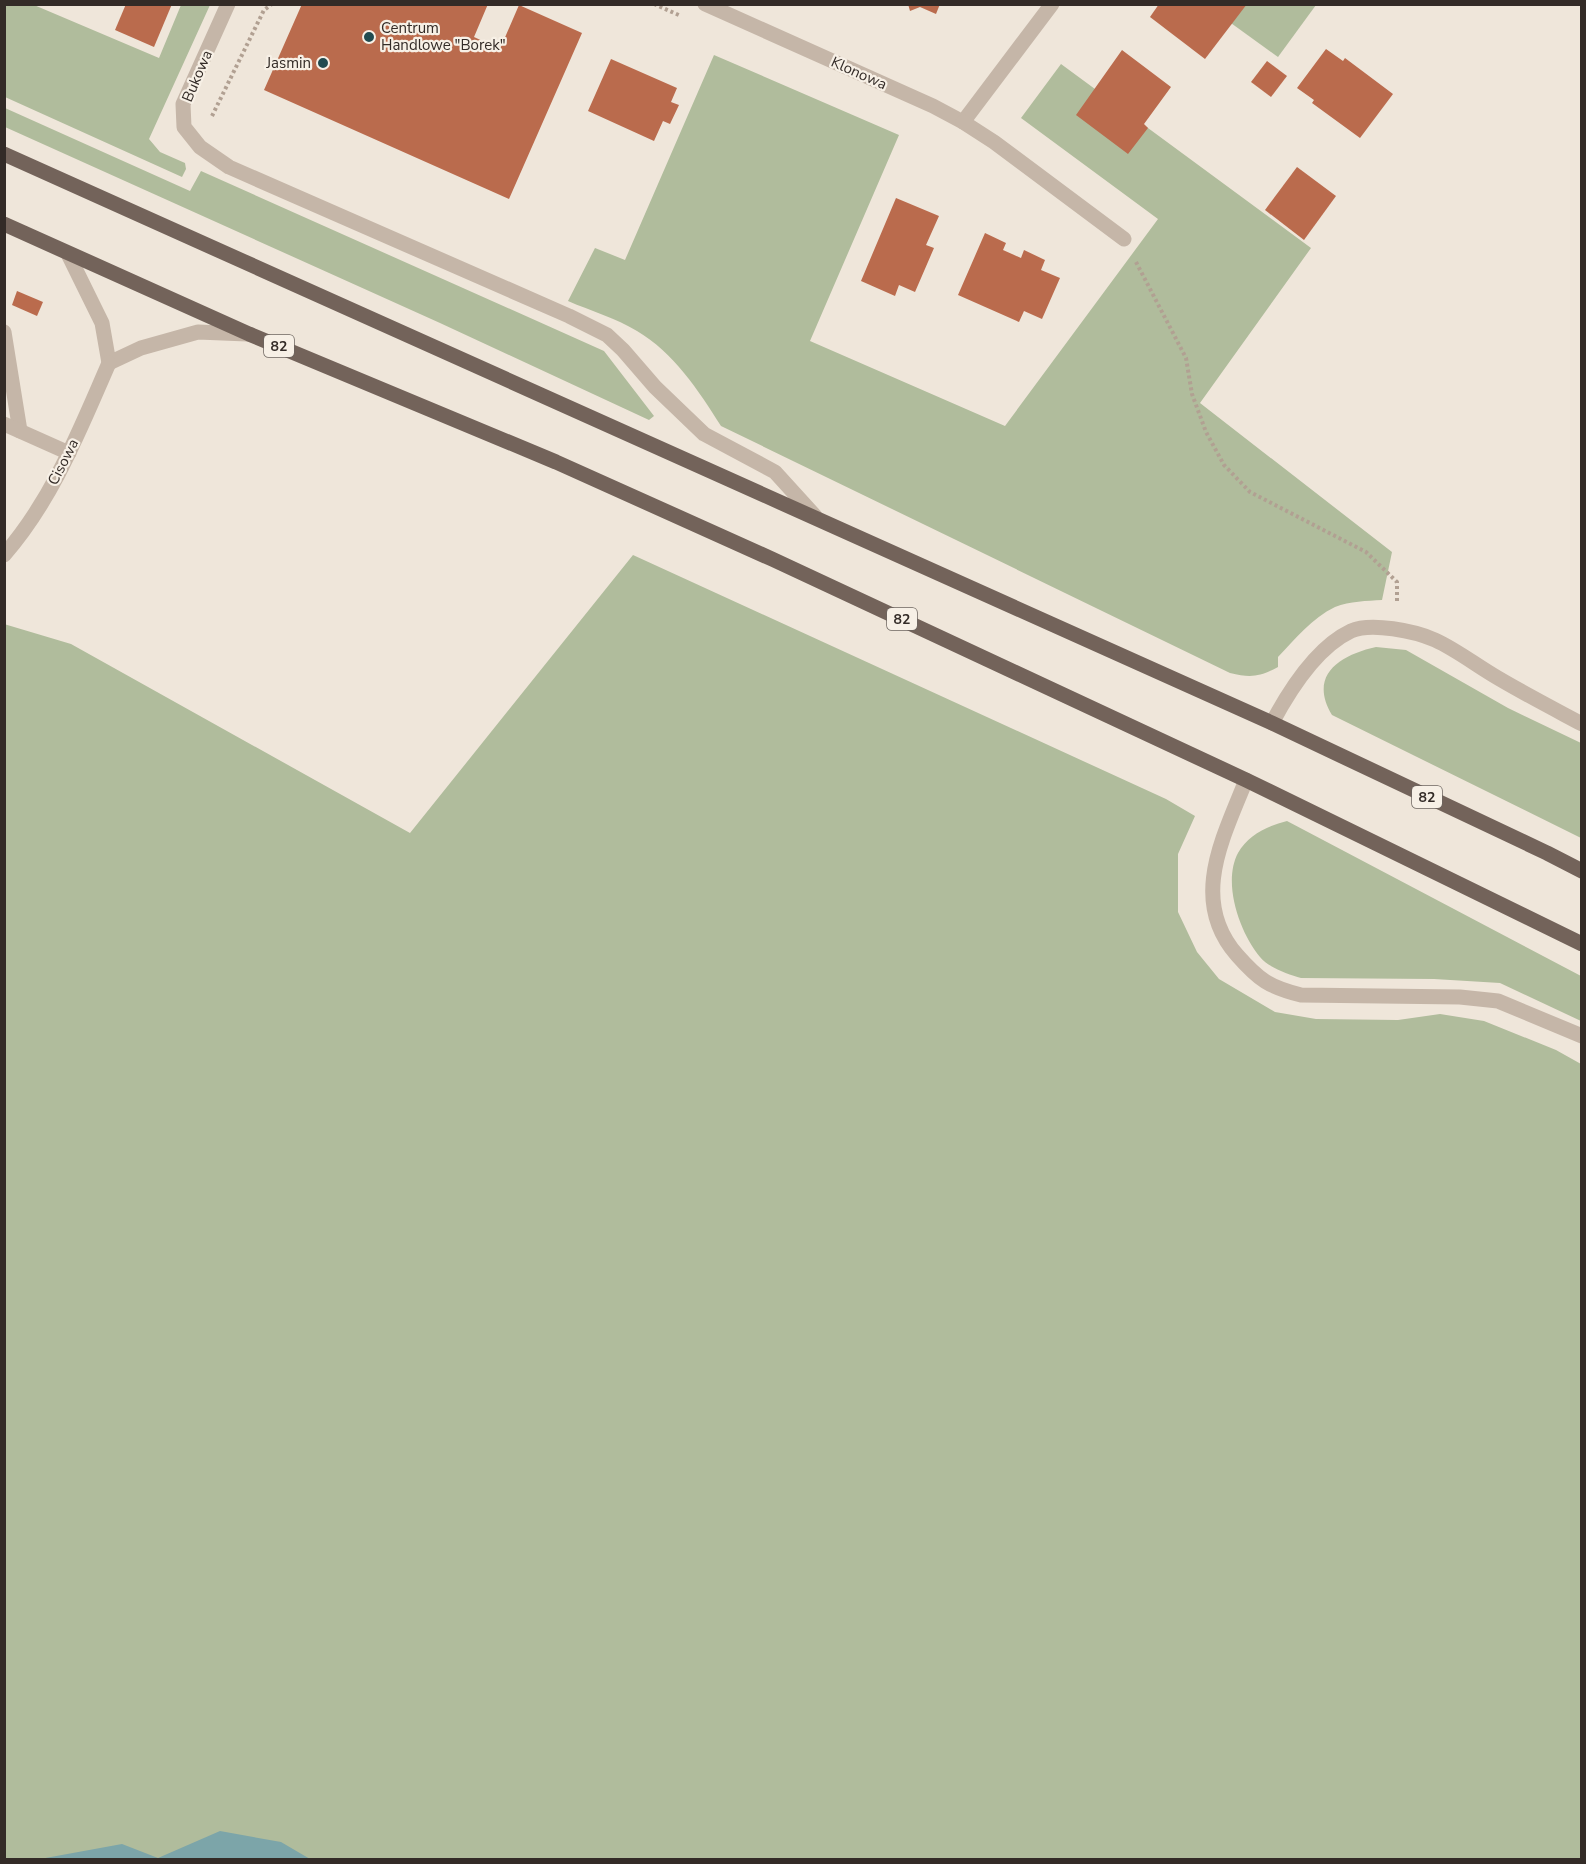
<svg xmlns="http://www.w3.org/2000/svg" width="1586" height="1864" font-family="'Nunito Sans',sans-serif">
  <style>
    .green { fill: #b0bc9c }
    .water { fill: #7ca5a9 }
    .building { fill: #ba6b4d }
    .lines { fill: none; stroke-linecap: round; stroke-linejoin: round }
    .path { stroke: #b1a092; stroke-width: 4; stroke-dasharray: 3 3; stroke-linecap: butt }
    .lane { stroke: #c5b6a8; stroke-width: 15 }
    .street { stroke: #c5b6a8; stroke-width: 15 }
    .primary { stroke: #73635a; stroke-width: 15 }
    .poi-dot { fill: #214b50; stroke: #f7f0e6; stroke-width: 2 }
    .labels { text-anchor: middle; stroke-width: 4.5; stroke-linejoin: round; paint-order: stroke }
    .shield { fill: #f7f0e6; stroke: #6e6660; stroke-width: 1.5 }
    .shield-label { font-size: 14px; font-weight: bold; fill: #332b27 }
    .poi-label { font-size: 15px; fill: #332b27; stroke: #f7f0e6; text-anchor: start }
    .street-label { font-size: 15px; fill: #332b27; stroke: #f7f0e6 }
  </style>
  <rect width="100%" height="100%" fill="#efe6da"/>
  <g class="green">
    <polygon points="5,4 34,5 159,58 181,5 210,5 149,139 160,152 185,163 186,169 182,177 5,97"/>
    <polygon points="1206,5 1316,5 1278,57"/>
    <path d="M714,55L899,135L810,341L1005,426L1158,219L1021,118L1061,64L1311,248L1200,403L1392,552L1382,600C1367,601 1350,601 1335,607C1312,618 1295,639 1278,657V667C1259,677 1251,678 1230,673L721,426C699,391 673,352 637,331C616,318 591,311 568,301L595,248L625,260Z"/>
    <polygon points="5,108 190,191 201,171 604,351 654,416 649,420 440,323 5,127"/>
    <polygon points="633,555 1166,799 1195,816 1178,854 1178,912 1197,952 1219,979 1275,1012 1316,1019 1398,1020 1440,1014 1484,1021 1556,1050 1581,1064 1581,1859 5,1859 4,624 71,644 410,833"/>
    <path d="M1376,647L1406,650L1508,708L1581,743V838L1332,715C1308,675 1340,655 1376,647Z"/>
    <path d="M1287,821L1581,976V1021L1500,983L1434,979L1301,978C1288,974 1269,968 1260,957C1240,933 1222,883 1238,853C1248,835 1267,826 1287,821Z"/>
  </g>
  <polygon class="water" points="220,1831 281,1842 310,1859 40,1859 122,1844 158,1858"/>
  <g class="building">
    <polygon points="126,4 172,4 154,47 115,30"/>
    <polygon points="302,4 488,4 474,37 500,49 519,5 582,33 509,199 264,90"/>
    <polygon points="908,4 940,4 936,14 920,7 910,11"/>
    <polygon points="1159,4 1247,4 1205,59 1150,17"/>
    <polygon points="1326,49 1343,61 1345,58 1393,94 1360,138 1312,103 1314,100 1297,88"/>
    <polygon points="1122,50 1171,87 1144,124 1148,128 1128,154 1076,115"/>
    <polygon points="611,59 677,88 671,102 679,105 670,124 663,121 654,141 588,111"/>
    <polygon points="1267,61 1287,76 1271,97 1251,82"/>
    <polygon points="1297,167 1336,196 1304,240 1265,210"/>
    <polygon points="896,198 939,216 926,245 934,248 915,292 899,285 895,296 861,281"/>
    <polygon points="985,233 1006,243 1003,250 1021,258 1024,250 1045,260 1041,270 1060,278 1042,319 1024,311 1019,322 958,295"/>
    <polygon points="17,291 43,302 37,316 12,305"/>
  </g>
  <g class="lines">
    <g class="path">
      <polyline points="654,4 681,16"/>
      <polyline points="212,116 264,10 272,4"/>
      <polyline points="1136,262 1186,358 1192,394 1206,432 1224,465 1250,492 1366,552 1397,582 1397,603"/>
    </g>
    <g class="lane">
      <polyline points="4,332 20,431"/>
      <polyline points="4,424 69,453"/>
      <path d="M1246,780C1223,838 1189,900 1237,955C1259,980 1269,987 1301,995L1460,997L1498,1001L1582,1036"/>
    </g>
    <g class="street">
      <polyline points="228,4 183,104 184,127 200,147 229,167 569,316 607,335 623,350 655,387 704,434 775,472 815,516"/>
      <polyline points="705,4 933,106 963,122 1052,4"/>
      <polyline points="963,122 994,142 1124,239"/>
      <polyline points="68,254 102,323 109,363 141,348 198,332 247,334"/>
      <path d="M4,555C53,499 80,429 109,363"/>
      <path d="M1272,723C1289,691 1317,647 1351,631C1371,622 1415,631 1435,640C1457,650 1477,666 1498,678C1525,694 1554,709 1582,724"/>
    </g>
    <g class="primary">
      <polyline points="4,154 1272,723 1547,853 1582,871"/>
      <polyline points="4,224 249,334 556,462 772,559 1246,780 1582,944"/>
    </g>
  </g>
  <g class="poi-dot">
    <circle cx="369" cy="37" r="6"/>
    <circle cx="323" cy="63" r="6"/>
  </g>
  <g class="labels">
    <g class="shield">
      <rect x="264" y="335" width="30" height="22" rx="4.5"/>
      <rect x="887" y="608" width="30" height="22" rx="4.5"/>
      <rect x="1412" y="786" width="30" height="22" rx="4.5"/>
    </g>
    <g class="shield-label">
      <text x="279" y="351">82</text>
      <text x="902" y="624">82</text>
      <text x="1427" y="802">82</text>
    </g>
    <g class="poi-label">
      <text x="381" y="33">Centrum<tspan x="381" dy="17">Handlowe "Borek"</tspan></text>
      <text x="311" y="68" text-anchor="end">Jasmin</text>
    </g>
    <g class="street-label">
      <text transform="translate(859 73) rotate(24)" y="5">Klonowa</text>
      <text transform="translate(197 76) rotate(-67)" y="5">Bukowa</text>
      <text transform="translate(63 462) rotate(-63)" y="5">Cisowa</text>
    </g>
  </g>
  <rect width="1586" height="1864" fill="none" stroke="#332b27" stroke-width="12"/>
</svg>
